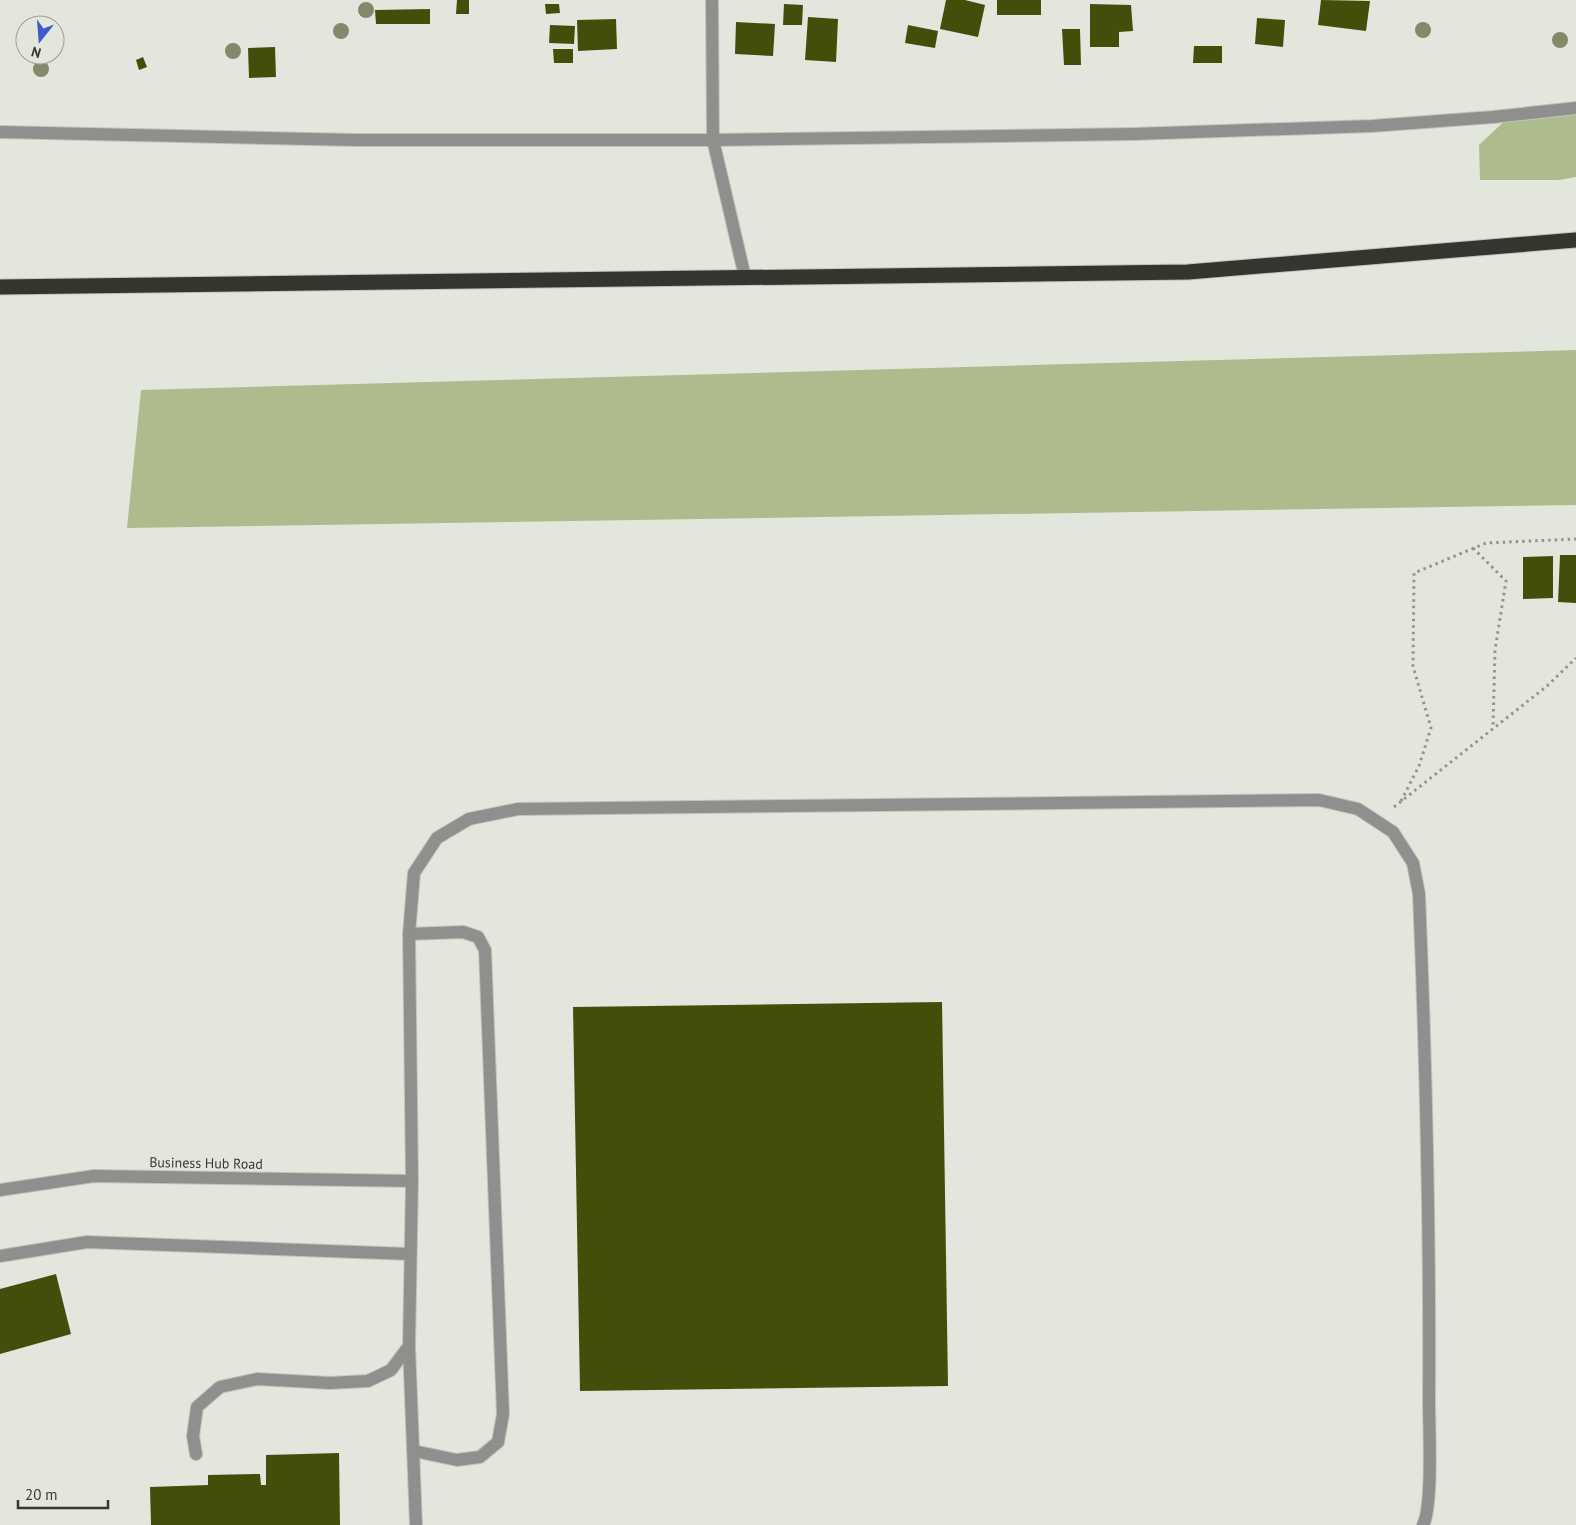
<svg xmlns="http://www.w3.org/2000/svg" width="1576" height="1525" font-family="'PT Sans',sans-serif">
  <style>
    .green { fill: #aebb8d }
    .building { fill: #424f0b }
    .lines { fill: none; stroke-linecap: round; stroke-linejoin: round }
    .minor-casing { stroke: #c1c3bb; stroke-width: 14 }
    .highway-casing { stroke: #c1c3bb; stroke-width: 17 }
    .path { stroke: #92948e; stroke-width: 3; stroke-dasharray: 2.5 4; stroke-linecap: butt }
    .minor { stroke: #8f908d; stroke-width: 12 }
    .highway { stroke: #33352e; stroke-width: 15 }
    .tree { fill: #838a6b }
    .labels { text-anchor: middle; stroke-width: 5; stroke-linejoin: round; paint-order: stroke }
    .street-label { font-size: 14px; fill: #373835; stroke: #e3e6dd }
  </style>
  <rect width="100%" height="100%" fill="#e3e6dd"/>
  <g class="green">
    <polygon points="1576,109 1576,177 1559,180 1480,180 1479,145 1511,115"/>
    <polygon points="1576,350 1576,505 127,528 141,390"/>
  </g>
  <g class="building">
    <polygon points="457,0 469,0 469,14 456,14"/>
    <polygon points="946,0 965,0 985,5 978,37 940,29"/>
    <rect x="997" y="0" width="44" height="15"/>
    <polygon points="1321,0 1370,1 1366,31 1318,25"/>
    <polygon points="545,4 559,4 560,13 546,14"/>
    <polygon points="784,4 803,5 802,25 783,25"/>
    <polygon points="1090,4 1131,5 1133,31 1119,32 1119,47 1090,47"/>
    <polygon points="430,9 430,24 376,24 375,10"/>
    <polygon points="808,17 838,19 836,62 805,60"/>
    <polygon points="1257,18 1285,20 1283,47 1255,44"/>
    <polygon points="616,19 617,49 578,51 577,20"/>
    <polygon points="736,22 775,24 773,56 735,54"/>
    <polygon points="550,25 575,26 574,44 549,43"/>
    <polygon points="908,25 938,31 935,48 905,43"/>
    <polygon points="1062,29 1080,29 1081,65 1064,65"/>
    <polygon points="1194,46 1222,46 1222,63 1193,63"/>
    <polygon points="275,47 276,77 249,78 248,48"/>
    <polygon points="553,49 573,49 573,63 554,63"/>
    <polygon points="143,57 147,67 139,70 136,60"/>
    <polygon points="1560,555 1576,555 1576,603 1558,602"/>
    <polygon points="1553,556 1553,598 1523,599 1523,557"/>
    <polygon points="942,1002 948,1386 580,1391 573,1007"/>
    <polygon points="56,1274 71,1334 0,1354 0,1289"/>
    <polygon points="339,1453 340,1525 151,1525 150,1487 208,1485 208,1475 260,1474 261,1485 266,1485 266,1455"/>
  </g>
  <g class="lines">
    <defs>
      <g id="minor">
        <polyline points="712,0 713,140 745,277"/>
        <polyline points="0,132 355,140 713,140 1134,134 1372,126 1493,117 1576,108"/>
        <polyline points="409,934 463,932 478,937 485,950 503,1414 498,1442 480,1457 457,1460 414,1451"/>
        <polyline points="0,1190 94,1176 412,1181"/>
        <polyline points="0,1256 87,1242 409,1254"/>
        <polyline points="196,1454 193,1436 197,1407 220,1387 257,1379 330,1383 368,1381 391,1370 409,1346"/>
        <path d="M416,1525L409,1346L412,1181L409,934L414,873L437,838L469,819L518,809L1319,800L1358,809L1393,832L1413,863L1419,894C1426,1063 1430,1232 1429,1401C1429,1427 1433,1506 1423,1525"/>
      </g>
      <polyline id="highway" points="0,287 1188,272 1576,240"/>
    </defs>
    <use href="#minor" class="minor-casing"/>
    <use href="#highway" class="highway-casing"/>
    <g class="path">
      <polyline points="1473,548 1506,581 1495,650 1493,727"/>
      <polyline points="1401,801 1419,766 1431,728 1413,666 1414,573 1486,543 1576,539"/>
      <polyline points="1394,807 1547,686 1576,658"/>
    </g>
    <use href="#minor" class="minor"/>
    <use href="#highway" class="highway"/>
  </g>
  <g class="tree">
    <circle cx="366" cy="10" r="8"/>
    <circle cx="1423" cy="30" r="8"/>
    <circle cx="341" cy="31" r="8"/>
    <circle cx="1560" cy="40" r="8"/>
    <circle cx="233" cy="51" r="8"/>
    <circle cx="41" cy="69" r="8"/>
  </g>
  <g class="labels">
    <g class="street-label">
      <text transform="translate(206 1163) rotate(1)" y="5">Business Hub Road</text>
    </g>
  </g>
  <g transform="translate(40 40) rotate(197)"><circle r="24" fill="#e3e6dd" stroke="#9ea09a"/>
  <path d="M0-4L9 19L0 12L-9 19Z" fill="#4259cc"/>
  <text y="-8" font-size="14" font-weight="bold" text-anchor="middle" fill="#373835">N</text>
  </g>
  <path d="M18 1500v8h90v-8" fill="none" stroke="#373835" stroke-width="2.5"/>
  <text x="25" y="1500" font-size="15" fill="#373835" stroke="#e3e6dd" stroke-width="4" paint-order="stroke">20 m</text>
</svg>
